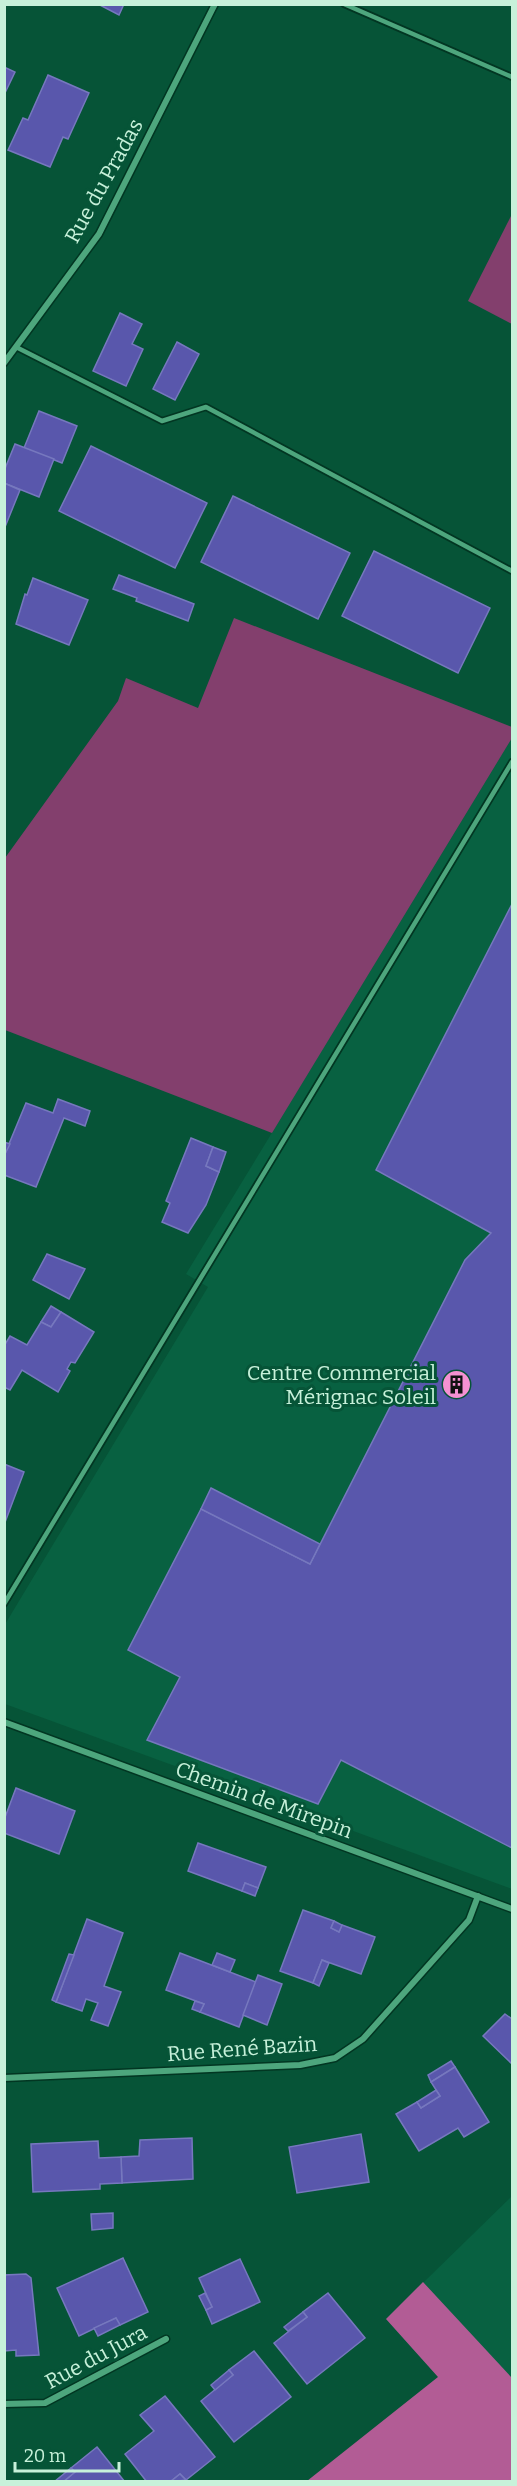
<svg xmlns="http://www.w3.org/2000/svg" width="517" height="2486" font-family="Bitter,serif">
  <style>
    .built { fill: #086141 }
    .green { fill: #833f6d }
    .forest { fill: #b25c95 }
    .building { fill: #5957ac; stroke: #7678be; stroke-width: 1.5 }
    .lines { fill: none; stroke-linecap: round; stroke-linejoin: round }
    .service-casing { stroke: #023622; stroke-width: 8 }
    .minor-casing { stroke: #023622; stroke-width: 9 }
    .service { stroke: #4da67d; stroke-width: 4.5 }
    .minor { stroke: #4da67d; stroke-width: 6 }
    .labels { text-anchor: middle; stroke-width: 6; stroke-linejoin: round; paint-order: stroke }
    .street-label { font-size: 21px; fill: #c7f1da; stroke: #065437 }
    .poi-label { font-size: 21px; fill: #c7f1da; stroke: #065437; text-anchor: end }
  </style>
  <rect width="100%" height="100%" fill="#065437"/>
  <g class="built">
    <polygon points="512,738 512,1889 5,1704 4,1626 208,1287 186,1274"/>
    <polygon points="512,2196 512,2481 307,2482 438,2377 386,2319"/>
  </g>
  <g class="green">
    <polygon points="512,214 512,324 468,301"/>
    <polygon points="234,618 512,727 512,738 272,1133 5,1030 5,858 118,701 126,678 198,708"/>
  </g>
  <polygon class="forest" points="423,2282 512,2378 512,2481 307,2481 438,2377 386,2319"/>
  <g class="building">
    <polygon points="98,4 124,4 119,15"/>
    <polygon points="4,67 15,72 4,95"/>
    <polygon points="48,75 89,93 68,139 63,137 50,167 8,150 23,118 28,120"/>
    <polygon points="120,313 142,324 132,344 143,349 126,386 93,371"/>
    <polygon points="177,342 199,354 175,400 153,389"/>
    <polygon points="39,411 77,426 62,463 24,448"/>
    <polygon points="15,444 54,459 39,497 4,483 4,471"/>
    <polygon points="91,446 207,503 175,568 59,511"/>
    <polygon points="4,483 20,490 5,527 4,527"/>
    <polygon points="233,496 350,553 318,619 201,562"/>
    <polygon points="374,551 490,608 458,673 342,616"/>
    <polygon points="119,575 194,604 188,621 136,601 137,598 113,589"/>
    <polygon points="33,578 88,600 69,645 16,624 25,594 27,595"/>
    <polygon points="512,904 512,1848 341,1760 318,1804 147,1740 180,1677 128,1650 201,1509 310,1564 465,1260 491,1233 376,1170"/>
    <polygon points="58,1099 90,1111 85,1126 64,1118 36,1187 4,1175 4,1156 26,1103 53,1113"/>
    <polygon points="191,1138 213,1147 206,1166 219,1172 206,1205 188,1233 162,1222 170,1203 166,1201"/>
    <polygon points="4,1142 10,1144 4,1156"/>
    <polygon points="213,1147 226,1152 219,1172 206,1166"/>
    <polygon points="47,1254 85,1269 69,1299 33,1280"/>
    <polygon points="51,1306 61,1312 51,1327 41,1322"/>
    <polygon points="61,1312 94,1332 75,1363 71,1362 67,1369 70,1371 58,1392 22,1370 10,1390 4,1387 4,1346 10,1336 27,1345 41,1322 51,1327"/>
    <polygon points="4,1464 24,1472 4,1525"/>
    <polygon points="211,1488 320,1544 310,1564 201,1509"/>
    <polygon points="16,1788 75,1811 59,1854 4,1833 4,1820"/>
    <polygon points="198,1843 266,1867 258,1888 245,1883 242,1891 188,1871"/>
    <polygon points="245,1883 258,1888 255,1896 242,1891"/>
    <polygon points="303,1910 334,1921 331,1928 339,1932 342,1925 375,1937 361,1974 322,1960 313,1983 280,1971"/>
    <polygon points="87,1919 123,1933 104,1986 121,1992 108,2026 91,2020 98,2003 86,1999 82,2011 56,2002"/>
    <polygon points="334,1921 342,1925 339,1932 331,1928"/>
    <polygon points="180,1953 256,1982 239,2027 200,2012 204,2004 166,1990"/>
    <polygon points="217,1953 235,1960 230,1972 212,1965"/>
    <polygon points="69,1954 74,1955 56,2002 52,2000"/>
    <polygon points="322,1960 329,1963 319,1986 313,1983"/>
    <polygon points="258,1975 282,1984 267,2025 243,2015"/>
    <polygon points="195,2001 204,2004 200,2012 192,2009"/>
    <polygon points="505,2014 512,2019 512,2064 483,2036"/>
    <polygon points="451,2061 455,2067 431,2082 428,2075"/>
    <polygon points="455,2067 489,2122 464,2137 458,2128 419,2151 396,2114 417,2102 421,2108 440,2096 431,2082"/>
    <polygon points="436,2090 440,2096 421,2108 417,2102"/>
    <polygon points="361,2134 369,2182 297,2193 289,2147"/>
    <polygon points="192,2138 193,2179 122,2183 121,2157 139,2156 140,2140"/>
    <polygon points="98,2141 99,2158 121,2157 122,2183 100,2184 100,2189 33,2192 31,2144"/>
    <polygon points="113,2213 113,2228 92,2230 91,2214"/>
    <polygon points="123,2258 148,2312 120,2325 116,2318 79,2336 57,2288"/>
    <polygon points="240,2259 260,2302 212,2324 206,2310 212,2307 199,2278"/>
    <polygon points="26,2274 31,2278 39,2355 16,2356 16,2350 4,2351 4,2275"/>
    <polygon points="205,2293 212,2307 206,2310 199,2296"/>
    <polygon points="328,2293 365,2338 307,2384 274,2343 307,2317 303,2312"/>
    <polygon points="303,2312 307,2317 288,2331 284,2327"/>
    <polygon points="116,2318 120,2325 98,2336 94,2328"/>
    <polygon points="254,2351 291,2397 234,2442 201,2401 233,2375 229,2370"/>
    <polygon points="229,2370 233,2375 215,2390 211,2385"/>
    <polygon points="165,2396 215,2457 186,2480 180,2474 170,2482 147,2482 125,2454 154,2431 140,2415"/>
    <polygon points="97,2447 125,2482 63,2482 75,2472 71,2468"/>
    <polygon points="71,2468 75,2472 63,2482 54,2482"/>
    <polygon points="180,2474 186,2480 170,2482"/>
  </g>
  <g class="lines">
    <defs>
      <g id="service">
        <polyline points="344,4 512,77"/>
        <polyline points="16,347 162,421 206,407 512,571"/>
        <polyline points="4,1604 512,762"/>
      </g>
      <g id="minor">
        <polyline points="4,363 99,234 215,4"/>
        <polyline points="4,1722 512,1909"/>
        <polyline points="4,2078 300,2065 335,2058 363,2039 469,1920 478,1896"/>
        <polyline points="4,2404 45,2403 166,2339"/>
      </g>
    </defs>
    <use href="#service" class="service-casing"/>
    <use href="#minor" class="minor-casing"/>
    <use href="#service" class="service"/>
    <use href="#minor" class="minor"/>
  </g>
  <defs>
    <symbol id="building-disc" viewBox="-11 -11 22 22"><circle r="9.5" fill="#f591d2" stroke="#065437"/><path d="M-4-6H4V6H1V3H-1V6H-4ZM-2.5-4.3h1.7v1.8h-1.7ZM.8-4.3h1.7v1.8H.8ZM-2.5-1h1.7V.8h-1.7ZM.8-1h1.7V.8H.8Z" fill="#111"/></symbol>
  </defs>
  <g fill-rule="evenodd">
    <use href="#building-disc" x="440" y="1368" width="33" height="33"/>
  </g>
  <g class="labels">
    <g class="street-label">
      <text transform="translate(104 181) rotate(-61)" y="7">Rue du Pradas</text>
      <text transform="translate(264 1800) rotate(20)" y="7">Chemin de Mirepin</text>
      <text transform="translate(242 2049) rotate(-4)" y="7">Rue René Bazin</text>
      <text transform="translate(96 2357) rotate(-28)" y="7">Rue du Jura</text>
    </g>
    <g class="poi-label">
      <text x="436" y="1380">Centre Commercial<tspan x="436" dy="24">Mérignac Soleil</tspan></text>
    </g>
  </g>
  <rect width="517" height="2486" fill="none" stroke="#c7f1da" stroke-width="12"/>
  <path d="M15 2462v9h104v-9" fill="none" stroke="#c7f1da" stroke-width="3"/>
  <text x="24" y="2462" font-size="18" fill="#c7f1da" stroke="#065437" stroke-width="4.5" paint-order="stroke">20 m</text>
</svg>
